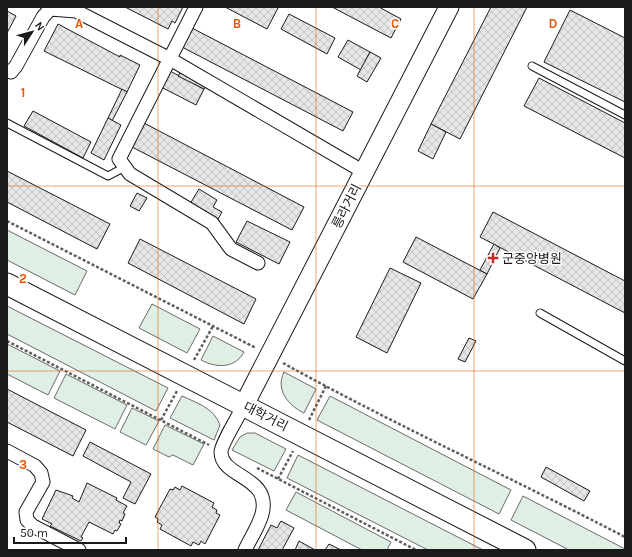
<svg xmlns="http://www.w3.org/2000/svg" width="632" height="557" font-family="Karla,'Noto Sans KR',sans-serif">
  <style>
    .green { fill: #e0efe3; stroke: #6a6a6a }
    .building { fill: url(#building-cross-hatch); stroke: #1a1a1a }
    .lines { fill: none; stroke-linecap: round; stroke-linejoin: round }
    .service-casing { stroke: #1a1a1a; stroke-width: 9 }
    .minor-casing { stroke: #1a1a1a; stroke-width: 15 }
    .secondary-casing { stroke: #1a1a1a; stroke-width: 21 }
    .primary-casing { stroke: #1a1a1a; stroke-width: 23 }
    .path { stroke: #5f5f5f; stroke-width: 2.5; stroke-dasharray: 3 2; stroke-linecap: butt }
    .service { stroke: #fff; stroke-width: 7 }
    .minor { stroke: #fff; stroke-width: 13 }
    .secondary { stroke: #fff; stroke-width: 19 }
    .primary { stroke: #fff; stroke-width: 21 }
    .grid { fill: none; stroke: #e8590c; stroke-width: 1; stroke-opacity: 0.55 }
    .poi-dot { fill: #c62828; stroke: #fff; stroke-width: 1.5 }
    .labels { text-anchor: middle; stroke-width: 3; stroke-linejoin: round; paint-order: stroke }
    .street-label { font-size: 13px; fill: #1a1a1a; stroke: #fff }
    .poi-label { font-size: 13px; fill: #1a1a1a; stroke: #fff; text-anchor: start }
    .grid-label { font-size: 13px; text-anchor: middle; font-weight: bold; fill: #e8590c; stroke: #fff; stroke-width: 3; stroke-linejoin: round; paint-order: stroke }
  </style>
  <defs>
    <pattern id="building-cross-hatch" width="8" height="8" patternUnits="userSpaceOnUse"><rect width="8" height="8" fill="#e6e6e6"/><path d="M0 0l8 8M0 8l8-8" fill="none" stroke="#c5c5c5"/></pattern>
  </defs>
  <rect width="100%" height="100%" fill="#fff"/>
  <g class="green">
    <polygon points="7,230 87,271 75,295 7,260"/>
    <polygon points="152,304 200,329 187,353 139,328"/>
    <polygon points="7,306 168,388 156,411 7,334"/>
    <path d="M213,336L244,352C235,369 216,368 201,360Z"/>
    <polygon points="7,344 60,371 48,395 7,374"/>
    <path d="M284,372L316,389L304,413C289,406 275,390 284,372Z"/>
    <polygon points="66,374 127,405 115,429 54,398"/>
    <path d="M182,396C197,403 214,408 220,425L214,440L170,418Z"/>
    <polygon points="330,396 511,490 499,514 317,420"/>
    <polygon points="132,408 159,421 146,445 120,432"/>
    <polygon points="165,425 204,444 193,465 173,455 169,457 153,449"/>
    <polygon points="247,433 255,433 286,449 274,471 232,450 240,437"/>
    <polygon points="298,455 483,550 428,550 287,478"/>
    <polygon points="296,492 391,542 387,550 362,550 286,510"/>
    <polygon points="523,496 625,549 625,550 569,550 511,520"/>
  </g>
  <g class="building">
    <polygon points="125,7 183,7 175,23 172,21 168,29"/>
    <polygon points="225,7 275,7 278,8 267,29"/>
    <polygon points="332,7 379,7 401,19 391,38"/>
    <polygon points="491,7 527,7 460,139 431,124"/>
    <polygon points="570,10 625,38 625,102 544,62"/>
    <polygon points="7,11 16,16 7,33"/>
    <polygon points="289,14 335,38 327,54 281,29"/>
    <polygon points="58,24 120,57 120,55 140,65 127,92 44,51"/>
    <polygon points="192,28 353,112 343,131 182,47"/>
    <polygon points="348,40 370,52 361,70 338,57"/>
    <polygon points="370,52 381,58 367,82 357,76"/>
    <polygon points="170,71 204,89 196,105 161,87"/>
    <polygon points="181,71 207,84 204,89 178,76"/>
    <polygon points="539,78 625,123 625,158 524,106"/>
    <polygon points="122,89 127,92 112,121 108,118"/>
    <polygon points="33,111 91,142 83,158 24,126"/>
    <polygon points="108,118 121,125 104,160 91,153"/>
    <polygon points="144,123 304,207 292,230 132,147"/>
    <polygon points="431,124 446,132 433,159 418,151"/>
    <polygon points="7,171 110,224 97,249 7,202"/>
    <polygon points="199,189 217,200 213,207 222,212 217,221 190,204"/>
    <polygon points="137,193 147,198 139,211 130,206"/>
    <polygon points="493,212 625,281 625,313 480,237"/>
    <polygon points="247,221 290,242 279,264 236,242"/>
    <polygon points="416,237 487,274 473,299 403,262"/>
    <polygon points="140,239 256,299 244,324 128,263"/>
    <polygon points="494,244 500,248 487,274 480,270"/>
    <polygon points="390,268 421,283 387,353 356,337"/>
    <polygon points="469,338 476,341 465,362 458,359"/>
    <polygon points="7,389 86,430 73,456 7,422"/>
    <polygon points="90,442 151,474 135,504 123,498 131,482 83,456"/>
    <polygon points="546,467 590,491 584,501 541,477"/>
    <polygon points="87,483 117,498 116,500 127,506 123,513 125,514 122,521 120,520 119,523 121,524 117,531 115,530 113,534 89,522 81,537 83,538 81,541 50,526 52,524 42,519 56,490 73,496 72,498 79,502"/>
    <polygon points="182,486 214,503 212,507 217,510 216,513 220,515 205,544 201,541 199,545 193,542 191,546 160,529 162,525 157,522 158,519 155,517 170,489 173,490 175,487 180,490"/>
    <polygon points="281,521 294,528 282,550 258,550 271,525 277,528"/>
    <polygon points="299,541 315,550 295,550"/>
    <polygon points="329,544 341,550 325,550"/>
  </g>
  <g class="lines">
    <defs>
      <g id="service">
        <polyline points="532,66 625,115"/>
        <polyline points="7,123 108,176 125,167"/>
        <polyline points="540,313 625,361"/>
      </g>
      <g id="minor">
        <polyline points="196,7 119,159 130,174 212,223 231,249 258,263"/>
        <polyline points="7,71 11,72 16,66 43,17 50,9 76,11 170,59 364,172"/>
        <path d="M244,405C240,414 221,444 221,452C221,478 272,476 262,514C259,526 250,539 245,550"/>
        <polyline points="7,451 35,466 41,473 43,482 26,512 27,520 33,526 79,550"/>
      </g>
      <polyline id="secondary" points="244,405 449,7"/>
      <polyline id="primary" points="7,284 525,550"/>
    </defs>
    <use href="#service" class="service-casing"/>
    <use href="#minor" class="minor-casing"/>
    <use href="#secondary" class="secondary-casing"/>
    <use href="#primary" class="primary-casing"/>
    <g class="path">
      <polyline points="7,221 256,348"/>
      <polyline points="7,341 209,445"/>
      <polyline points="194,360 213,326"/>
      <path d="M283,363C395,425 512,478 625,537"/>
      <polyline points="161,420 177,391"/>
      <polyline points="309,420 326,386"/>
      <polyline points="257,468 416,550"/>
      <polyline points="278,479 293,451"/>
    </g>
    <use href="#service" class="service"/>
    <use href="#minor" class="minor"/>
    <use href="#secondary" class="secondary"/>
    <use href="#primary" class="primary"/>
  </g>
  <path class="grid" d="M158,7V550M316,7V550M474,7V550M7,186H625M7,371H625"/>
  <path class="poi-dot" d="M491 252h4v4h4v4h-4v4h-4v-4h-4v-4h4z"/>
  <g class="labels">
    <g class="street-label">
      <text transform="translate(346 206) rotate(-63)" y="5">릉라거리</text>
      <text transform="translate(266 416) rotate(27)" y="5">대학거리</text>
    </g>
    <g class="poi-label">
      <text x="502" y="263">군중앙병원</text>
    </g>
  </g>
  <g class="grid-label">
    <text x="79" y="28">A</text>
    <text x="237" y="28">B</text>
    <text x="395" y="28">C</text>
    <text x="553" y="28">D</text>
    <text x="23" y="97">1</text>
    <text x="23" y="283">2</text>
    <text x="23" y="469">3</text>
  </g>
  <rect width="632" height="557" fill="none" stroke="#1a1a1a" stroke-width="16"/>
  <g transform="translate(32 32) rotate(54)" stroke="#ffffff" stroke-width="3" paint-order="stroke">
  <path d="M0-3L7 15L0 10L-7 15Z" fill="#1a1a1a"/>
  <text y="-6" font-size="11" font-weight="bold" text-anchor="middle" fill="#1a1a1a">N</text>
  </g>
  <path d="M14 537v6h112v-6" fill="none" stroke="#1a1a1a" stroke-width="2"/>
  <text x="20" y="537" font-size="12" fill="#1a1a1a" stroke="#ffffff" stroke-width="3" paint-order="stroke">50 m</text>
</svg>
